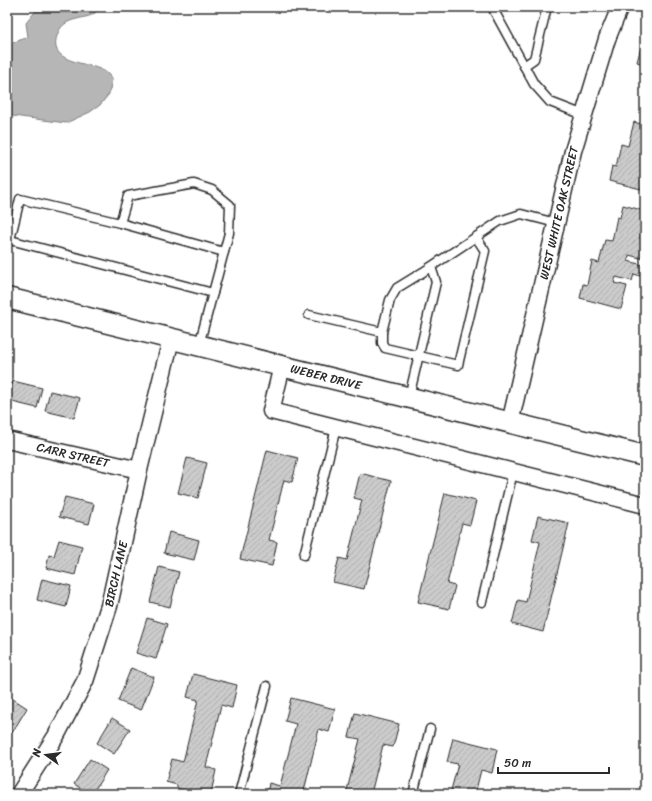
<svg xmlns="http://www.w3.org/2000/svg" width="652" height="801" font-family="Sriracha,sans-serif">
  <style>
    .water { fill: #b6b6b6; stroke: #7e7e7e }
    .building { fill: url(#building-hatch); stroke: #2b2b2b }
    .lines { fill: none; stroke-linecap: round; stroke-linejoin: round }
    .service-casing { stroke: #2b2b2b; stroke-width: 11 }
    .minor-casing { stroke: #2b2b2b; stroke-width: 19 }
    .tertiary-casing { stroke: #2b2b2b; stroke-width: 23 }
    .service { stroke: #fff; stroke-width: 8 }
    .minor { stroke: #fff; stroke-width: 16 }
    .tertiary { stroke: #fff; stroke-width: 20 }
    .labels { text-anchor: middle; stroke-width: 3; stroke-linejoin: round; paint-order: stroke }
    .street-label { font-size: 12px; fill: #2b2b2b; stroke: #fff }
  </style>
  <defs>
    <pattern id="building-hatch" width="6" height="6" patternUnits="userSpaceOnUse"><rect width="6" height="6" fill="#cbcbcb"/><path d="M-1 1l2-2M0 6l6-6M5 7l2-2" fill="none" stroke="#aeaeae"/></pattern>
  </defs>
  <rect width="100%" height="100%" fill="#fff"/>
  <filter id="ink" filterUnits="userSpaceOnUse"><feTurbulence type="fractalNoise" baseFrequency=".025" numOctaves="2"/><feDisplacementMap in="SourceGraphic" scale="8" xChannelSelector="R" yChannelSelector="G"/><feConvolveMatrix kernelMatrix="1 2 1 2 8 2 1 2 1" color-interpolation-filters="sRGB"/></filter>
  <g filter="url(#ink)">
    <path class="water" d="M39,7H101C98,10 95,13 92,15C79,20 64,18 58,33C45,64 87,61 104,71C108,73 110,76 112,80L109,94L100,105L90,112L66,123L13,116L7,113V45L28,37L26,23Z"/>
    <g class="building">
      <polygon points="645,46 645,64 637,62 641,47 644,48"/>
      <polygon points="645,106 645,160 643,165 645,166 645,190 609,181 612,166 616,167 621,144 628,146 634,122 641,124"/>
      <polygon points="623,205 645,211 645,235 641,234 640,239 645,240 645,255 644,259 629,255 628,261 643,265 640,276 634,274 632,281 616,277 614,283 627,286 621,309 580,298 583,284 587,285 592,261 599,263 605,240 612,241 617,217 620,218"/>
      <polygon points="13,381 42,388 37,408 8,401"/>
      <polygon points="50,391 80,398 74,418 45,411"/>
      <polygon points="267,450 298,458 292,482 284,480 269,540 277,542 272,566 240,559"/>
      <polygon points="187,458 207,463 198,498 178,493"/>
      <polygon points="360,473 391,481 364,589 333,582 339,558 347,560 362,500 354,498"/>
      <polygon points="445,493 476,501 470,525 462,523 447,584 455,586 449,609 418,602"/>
      <polygon points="65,497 94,504 89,524 59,517"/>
      <polygon points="538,516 569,523 543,632 512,624 518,600 526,602 540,542 532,540"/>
      <polygon points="169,532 199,540 194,560 164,553"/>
      <polygon points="59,540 82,546 75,575 46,568 49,555 54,556"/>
      <polygon points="159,567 179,572 170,607 150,602"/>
      <polygon points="42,579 71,586 66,607 37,600"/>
      <polygon points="147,618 167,624 156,659 136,653"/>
      <polygon points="131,668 154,677 141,710 118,701"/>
      <polygon points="193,674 237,685 232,708 221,705 206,767 216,770 211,793 200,790 199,793 177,788 177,785 166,782 172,759 183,762 198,700 187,697"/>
      <polygon points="10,697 27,708 12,733 7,730 7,702"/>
      <polygon points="291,698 335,709 329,732 319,729 304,791 314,794 267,794 269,783 280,786 296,724 285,721"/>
      <polygon points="355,713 399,724 393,747 383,745 371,794 346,794 360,739 349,737"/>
      <polygon points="112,718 130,729 114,754 97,743"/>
      <polygon points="453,738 497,749 492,773 481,770 475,794 450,794 458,764 447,762"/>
      <polygon points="90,759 107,770 92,794 90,794 74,784"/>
    </g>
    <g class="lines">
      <defs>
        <g id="service">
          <polyline points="492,7 534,84 550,102 584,115"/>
          <polyline points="524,66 534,59 547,7"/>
          <polyline points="120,223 224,252"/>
          <polyline points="7,239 10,240 20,199 120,223 128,196 194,184 212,190 230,205 229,233 199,345"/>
          <polyline points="10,240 213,293"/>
          <polyline points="309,315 382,332 390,300 397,288 423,272 500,221 521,214 556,223"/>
          <polyline points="382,332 382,343 385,348 458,365 485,251 476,237"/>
          <polyline points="409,397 436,282 431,267"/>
          <polyline points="304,555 336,428"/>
          <polyline points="482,602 513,472"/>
          <polyline points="239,794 267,686"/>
          <polyline points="413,794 430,729"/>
        </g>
        <g id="minor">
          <polyline points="282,366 271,411 645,505"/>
          <polyline points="510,423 573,151 607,39 620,7"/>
          <polyline points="7,440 139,470"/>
          <polyline points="19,794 56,736 85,681 109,606 139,470 171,339"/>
        </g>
        <polyline id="tertiary" points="7,298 645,456"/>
      </defs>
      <use href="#service" class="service-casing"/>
      <use href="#minor" class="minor-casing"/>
      <use href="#tertiary" class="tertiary-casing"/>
      <use href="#service" class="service"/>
      <use href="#minor" class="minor"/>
      <use href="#tertiary" class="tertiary"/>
    </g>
  </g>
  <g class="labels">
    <g class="street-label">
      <text transform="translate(559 213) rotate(-77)" y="4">WEST WHITE OAK STREET</text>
      <text transform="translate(326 377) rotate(14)" y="4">WEBER DRIVE</text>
      <text transform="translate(73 455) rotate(13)" y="4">CARR STREET</text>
      <text transform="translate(116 574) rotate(-77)" y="4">BIRCH LANE</text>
    </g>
  </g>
  <rect width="652" height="801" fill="none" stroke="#fff" stroke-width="24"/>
  <rect x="12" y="12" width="628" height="777" fill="none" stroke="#2b2b2b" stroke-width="1.5" filter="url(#ink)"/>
  <g transform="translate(46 755) rotate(284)" stroke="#ffffff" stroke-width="3" paint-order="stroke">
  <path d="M0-3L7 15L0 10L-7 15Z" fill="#2b2b2b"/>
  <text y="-6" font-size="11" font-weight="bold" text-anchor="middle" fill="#2b2b2b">N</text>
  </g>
  <path d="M498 767v6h111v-6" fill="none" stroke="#2b2b2b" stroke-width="2"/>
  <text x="504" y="767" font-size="12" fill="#2b2b2b" stroke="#ffffff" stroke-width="3" paint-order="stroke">50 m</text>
</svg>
